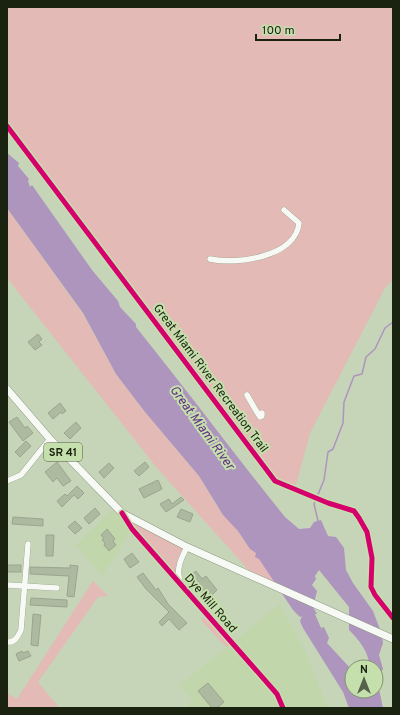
<svg xmlns="http://www.w3.org/2000/svg" width="400" height="715" font-family="Overpass,sans-serif">
  <style>
    .built { fill: #c1d7ab }
    .green { fill: #e3bab5 }
    .water { fill: #ad95be; fill-rule: evenodd }
    .lines { fill: none; stroke-linecap: round; stroke-linejoin: round }
    .stream { stroke: #ad95be; stroke-width: 1.5 }
    .building { fill: #adba9f; stroke: #9aa58f }
    .minor-casing { stroke: #8c9681; stroke-width: 6 }
    .major-casing { stroke: #8c9681; stroke-width: 8 }
    .minor { stroke: #f6f9f4; stroke-width: 5.5 }
    .major { stroke: #f6f9f4; stroke-width: 7 }
    .cycleway-casing { stroke: #c5dfad; stroke-width: 8 }
    .cycleway { stroke: #d6006c; stroke-width: 5 }
    .labels { text-anchor: middle; stroke-width: 4; stroke-linejoin: round; paint-order: stroke }
    .shield { fill: #c5dfad; stroke: #4d5b3f; stroke-width: 1 }
    .shield-label { font-size: 11px; font-weight: bold; fill: #1a2310 }
    .street-label { font-size: 12px; fill: #1a2310; stroke: #c5dfad }
    .water-label { font-size: 13px; font-style: italic; fill: #632f84; stroke: #c5dfad }
  </style>
  <rect width="100%" height="100%" fill="#c6d4b8"/>
  <g class="built">
    <polygon points="116,507 132,529 102,576 76,545"/>
    <polygon points="280,604 304,649 328,708 185,708 193,701 180,685"/>
  </g>
  <g class="green">
    <polygon points="7,7 393,7 393,279 385,288 310,433 295,489 275,481 7,126"/>
    <polygon points="7,208 83,314 116,374 145,412 199,476 218,508 238,531 249,547 256,553 277,586 254,576 157,468 7,278"/>
    <polygon points="122,513 187,547 179,564 181,583"/>
    <polygon points="93,581 108,596 98,597 38,682 57,705 57,708 7,708 7,693 17,699"/>
    <polygon points="208,614 233,643 226,647 201,620"/>
  </g>
  <path class="water" d="M7,153L19,163L18,166L29,179L28,181L30,187L32,185L92,270L118,301L120,307L136,324V327C186,389 234,454 285,517L299,529L310,528L314,522L321,520L328,536L336,537L344,548L346,570L353,583L373,611L381,632L383,643L379,655L383,669L380,674L379,689L383,708H349L343,692L303,628L300,621L302,616L300,617L293,610L259,559L255,557L256,553L250,549L238,531L223,515L199,476L145,412L116,374L83,313L7,208ZM319,570L349,607V630C360,641 368,651 370,667H376V691H369L368,693L366,691H352L351,669L327,643L329,638L324,627L321,628L315,614H317L313,607L317,591L312,585L316,579L315,576Z"/>
  <g class="lines">
    <polyline class="stream" points="318,521 314,504 324,480 328,452 333,449 343,423 344,402 354,376 362,374 366,357 375,349 385,328 393,322"/>
  </g>
  <g class="building">
    <polygon points="38,334 42,339 39,342 42,345 35,350 28,342"/>
    <polygon points="60,403 66,411 62,414 61,412 53,419 48,413"/>
    <polygon points="17,417 25,428 27,426 33,433 23,441 9,422"/>
    <polygon points="76,422 81,428 70,439 64,433"/>
    <polygon points="26,441 31,446 20,457 15,452"/>
    <polygon points="57,462 71,481 63,486 57,478 53,482 45,472"/>
    <polygon points="145,462 149,467 139,476 134,471"/>
    <polygon points="109,463 114,468 104,478 99,472"/>
    <polygon points="158,480 162,489 144,498 139,489"/>
    <polygon points="77,486 84,493 78,499 74,495 62,507 57,501 65,494 67,496"/>
    <polygon points="181,497 184,500 166,512 160,504 169,499 172,504"/>
    <polygon points="95,508 100,514 89,524 84,518"/>
    <polygon points="181,509 193,514 190,522 177,517"/>
    <polygon points="13,517 43,519 43,526 12,524"/>
    <polygon points="75,521 82,528 75,534 68,527"/>
    <polygon points="107,529 115,539 113,541 116,545 109,551 104,545 105,543 102,540 104,539 101,535"/>
    <polygon points="46,535 54,535 53,556 46,556"/>
    <polygon points="132,553 139,562 130,568 124,559"/>
    <rect x="7" y="565" width="14" height="7"/>
    <polygon points="70,565 78,566 74,597 67,596 69,576 30,574 30,567 70,568"/>
    <polygon points="196,571 202,579 206,576 217,590 207,600 194,584 197,582 191,575"/>
    <polygon points="143,573 156,590 158,588 168,604 187,623 179,630 169,619 162,626 159,622 169,612 146,589 137,577"/>
    <polygon points="31,598 67,600 67,607 30,605"/>
    <polygon points="33,614 41,615 38,646 31,645"/>
    <polygon points="22,651 23,653 28,651 31,656 19,661 16,654"/>
    <polygon points="208,683 224,702 217,708 212,708 198,691"/>
  </g>
  <g class="lines">
    <defs>
      <g id="minor">
        <path d="M210,259C236,265 296,257 299,223L284,210"/>
        <polyline points="247,395 258,414 260,417 262,416 262,413 258,414"/>
        <polyline points="7,481 21,475 50,439"/>
        <polyline points="122,513 132,529 277,694 283,708"/>
        <path d="M180,581C176,568 181,559 187,547"/>
        <polyline points="7,585 57,588"/>
        <path d="M7,642C15,643 18,636 21,630L28,544"/>
      </g>
      <polyline id="major" points="7,389 50,439 122,513 187,547 393,639"/>
    </defs>
    <use href="#minor" class="minor-casing"/>
    <use href="#major" class="major-casing"/>
    <use href="#minor" class="minor"/>
    <use href="#major" class="major"/>
    <defs>
      <g id="cycleway">
        <polyline points="7,126 275,481 328,503 354,511 359,518 367,532 372,558 371,587 375,595 393,618"/>
        <polyline points="122,513 132,529 277,694 283,708"/>
      </g>
    </defs>
    <use href="#cycleway" class="cycleway-casing"/>
    <use href="#cycleway" class="cycleway"/>
  </g>
  <g class="labels">
    <rect class="shield" x="44" y="443" width="38" height="18" rx="3"/>
    <g class="shield-label">
      <text x="63" y="456">SR 41</text>
    </g>
    <g class="street-label">
      <text transform="translate(211 378) rotate(53)" y="4">Great Miami River Recreation Trail</text>
      <text transform="translate(211 603) rotate(49)" y="4">Dye Mill Road</text>
    </g>
    <g class="water-label">
      <text transform="translate(203 427) rotate(54)" y="5">Great Miami River</text>
    </g>
  </g>
  <rect width="400" height="715" fill="none" stroke="#1a2310" stroke-width="16"/>
  <g transform="translate(364 679)"><circle r="19" fill="#c5dfad" stroke="#81946e"/>
  <path d="M0-3L7 15L0 10L-7 15Z" fill="#56614b"/>
  <text y="-6" font-size="11" font-weight="bold" text-anchor="middle" fill="#1a2310">N</text>
  </g>
  <path d="M256 34v6h84v-6" fill="none" stroke="#1a2310" stroke-width="2"/>
  <text x="262" y="34" font-size="12" fill="#1a2310" stroke="#c5dfad" stroke-width="3" paint-order="stroke">100 m</text>
</svg>
